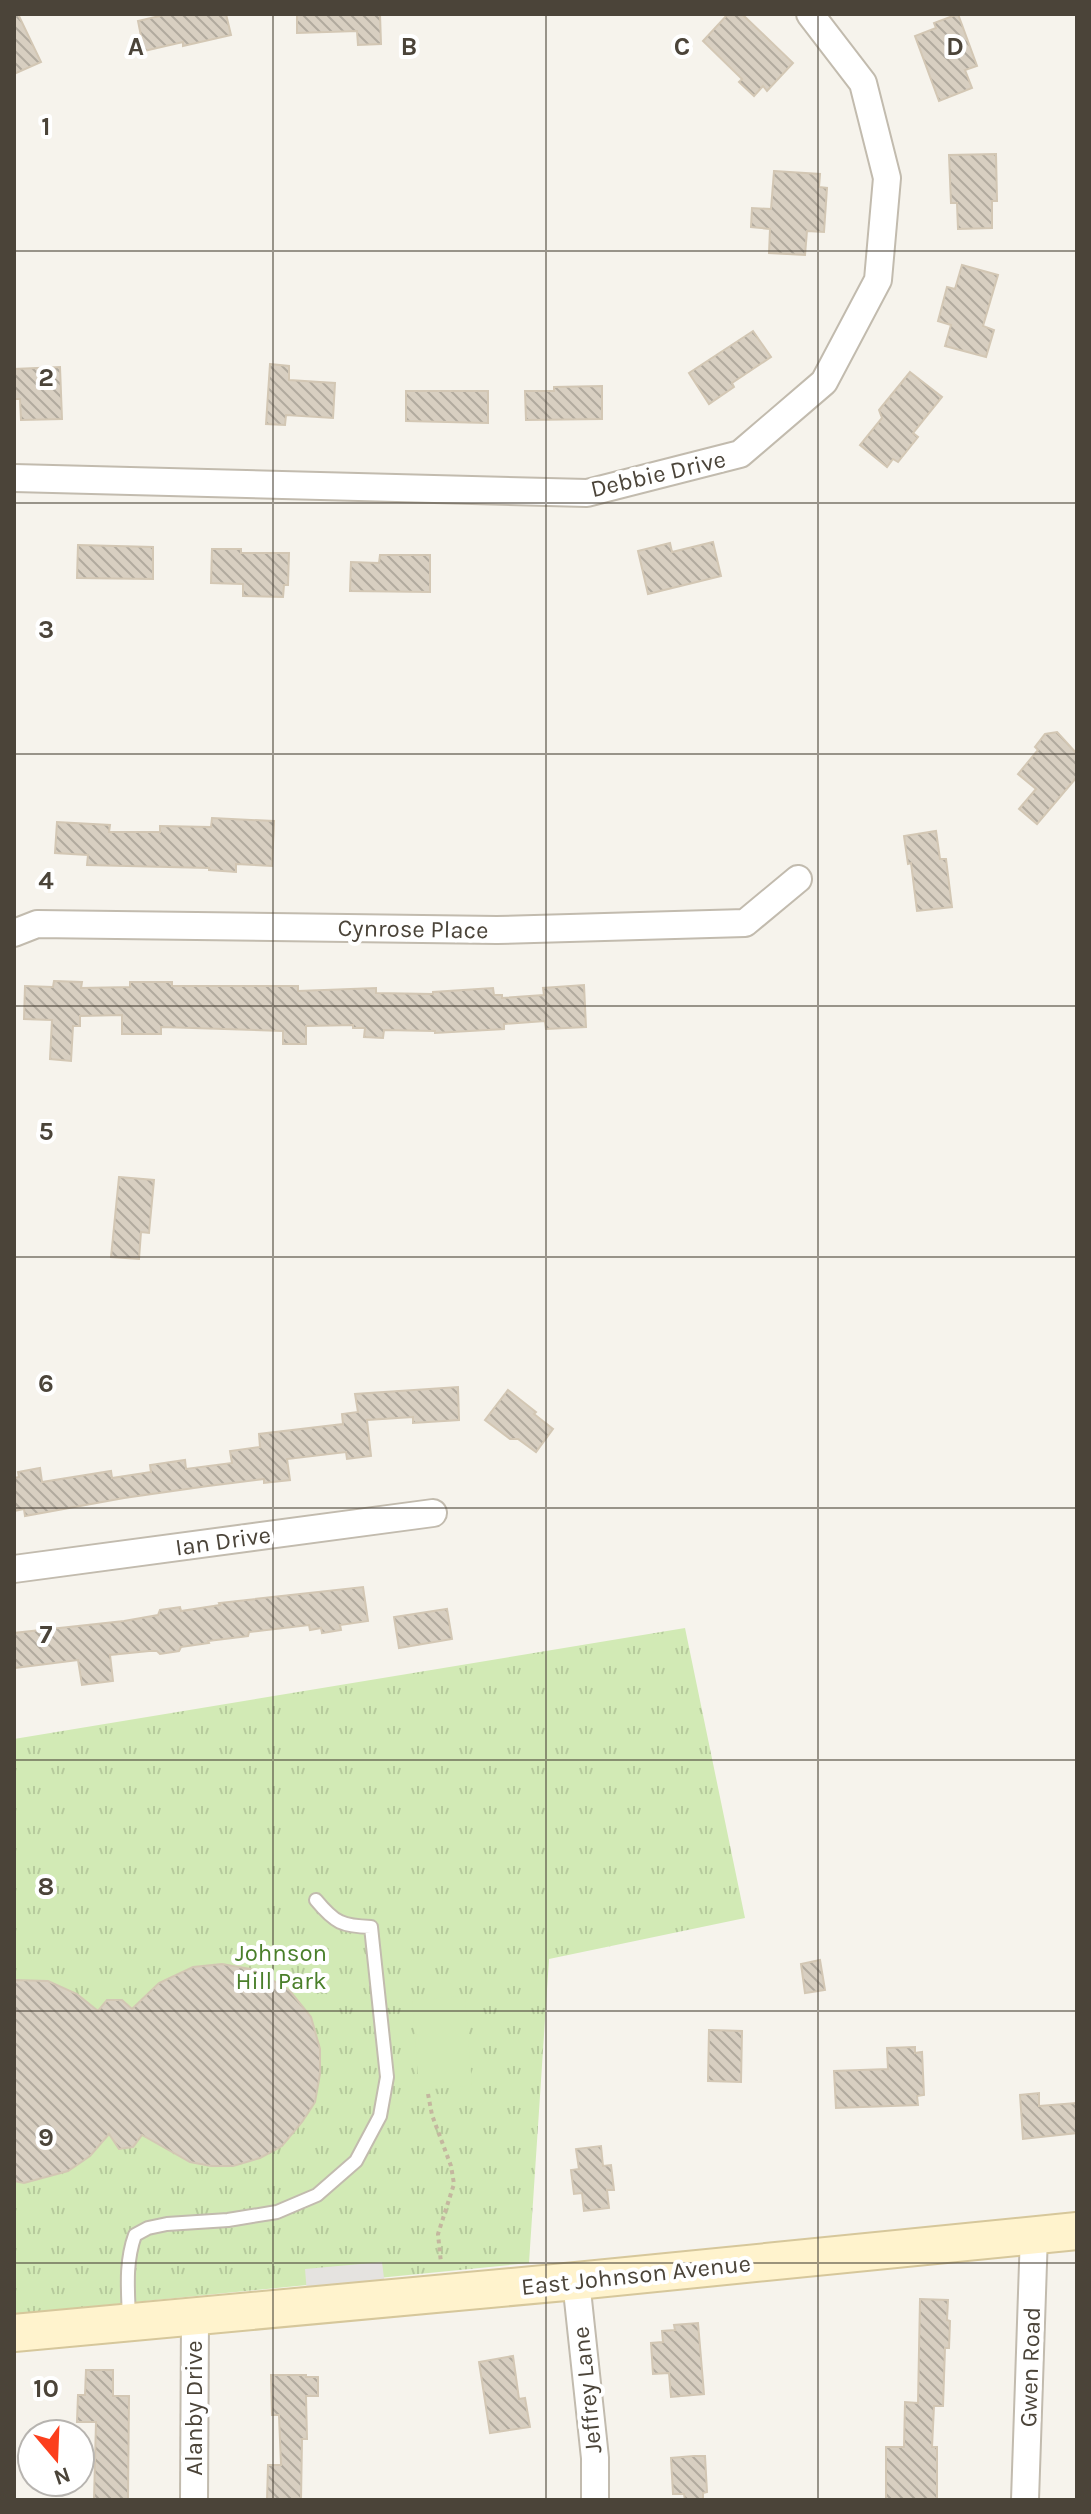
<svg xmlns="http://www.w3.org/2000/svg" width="1091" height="2514" font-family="Karla,sans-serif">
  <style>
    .park { fill: url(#park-tufts) }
    .pitch { fill: #d2eab5 }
    .parking { fill: #e5e3e0 }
    .building { fill: url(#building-back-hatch); stroke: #d3c7b4; stroke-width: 2 }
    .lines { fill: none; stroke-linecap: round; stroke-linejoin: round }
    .lane-casing { stroke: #c2bbae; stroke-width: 16 }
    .street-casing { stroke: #c2bbae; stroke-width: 30 }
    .secondary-casing { stroke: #d6c79b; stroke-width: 40 }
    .path { stroke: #c4b79f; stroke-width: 4; stroke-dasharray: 4 4; stroke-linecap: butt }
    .lane { stroke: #fff; stroke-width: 12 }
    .street { stroke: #fff; stroke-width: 26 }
    .secondary { stroke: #fff3cd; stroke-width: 36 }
    .grid { fill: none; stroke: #4b4439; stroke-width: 2; stroke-opacity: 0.55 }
    .labels { text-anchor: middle; stroke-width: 8; stroke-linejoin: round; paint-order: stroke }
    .street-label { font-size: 24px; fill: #4b4439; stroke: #fff }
    .park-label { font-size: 24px; fill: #4a7f2a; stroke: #fff }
    .grid-label { font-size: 26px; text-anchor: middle; font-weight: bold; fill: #4b4439; stroke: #fff; stroke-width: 8; stroke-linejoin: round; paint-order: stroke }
  </style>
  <defs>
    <pattern id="park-tufts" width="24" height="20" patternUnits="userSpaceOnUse" patternTransform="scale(2)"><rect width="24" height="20" fill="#d2eab5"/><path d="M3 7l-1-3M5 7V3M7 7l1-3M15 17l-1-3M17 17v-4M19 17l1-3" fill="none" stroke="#b6ca9c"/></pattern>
    <pattern id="building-back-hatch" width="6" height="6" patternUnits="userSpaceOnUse" patternTransform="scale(2)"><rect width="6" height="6" fill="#d8cfc1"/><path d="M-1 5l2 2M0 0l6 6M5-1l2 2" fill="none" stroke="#b1aa9e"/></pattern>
  </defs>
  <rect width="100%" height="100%" fill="#f6f3ec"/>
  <polygon class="park" points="685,1628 745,1918 549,1959 529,2263 14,2314 14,1739"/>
  <polygon class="pitch" points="465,1996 472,2086 419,2090 412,2000"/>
  <polygon class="parking" points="382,2262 385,2286 307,2294 305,2269"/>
  <g class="building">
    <polygon points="14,14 18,14 41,62 14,74"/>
    <polygon points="168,14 226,14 231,35 183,46 183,42 144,51 138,21"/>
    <polygon points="297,14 380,14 381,44 358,45 357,31 297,33"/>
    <polygon points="728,14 742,14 793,63 767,91 763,86 754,96 739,82 742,79 703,41"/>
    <polygon points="958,14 977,66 965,70 972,88 939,101 915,36 936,28 934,23"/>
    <polygon points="996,154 997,201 992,201 992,228 958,229 957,203 951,203 949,155"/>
    <polygon points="774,171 820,174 819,187 827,188 824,232 807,231 805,255 769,253 770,229 751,227 752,208 771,209"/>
    <polygon points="962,265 998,275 983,326 994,330 986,357 945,346 951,325 938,321 947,287 955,289"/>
    <polygon points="753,331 771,357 732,383 734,387 709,404 689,373"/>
    <polygon points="270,364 289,366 289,380 335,383 333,418 286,415 285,425 266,424"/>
    <polygon points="60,367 62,419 21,420 20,399 14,399 14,369"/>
    <polygon points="910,372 942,397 913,433 918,437 898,462 893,459 887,467 860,445 882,418 879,410"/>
    <polygon points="602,386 602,419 526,420 525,391 554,391 554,387"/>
    <polygon points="406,391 488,391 488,423 406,421"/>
    <polygon points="713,542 721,576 648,594 638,551 670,543 672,552"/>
    <polygon points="78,545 153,547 153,579 77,578"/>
    <polygon points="212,549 241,549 241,553 289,553 288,585 284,585 283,597 243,596 243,584 211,583"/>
    <polygon points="380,555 430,555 430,592 350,591 351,562 379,563"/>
    <polygon points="1057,732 1077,754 1077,777 1037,824 1019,809 1036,789 1018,774 1038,750 1035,747 1045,734"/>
    <polygon points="212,818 274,821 272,866 236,864 236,872 209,870 209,868 87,865 88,855 55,853 57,822 110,825 109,832 160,832 160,826 211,827"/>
    <polygon points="936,831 940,859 946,859 952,907 917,911 911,863 908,864 904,836"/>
    <polygon points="54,981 82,982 81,988 130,987 130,982 172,982 172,986 298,986 298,991 376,988 376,993 433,994 433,992 493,988 494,995 502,995 502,998 544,995 543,988 584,985 586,1027 546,1029 545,1021 504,1024 504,1029 435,1033 435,1031 384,1030 383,1038 364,1037 365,1028 353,1028 353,1025 306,1026 306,1044 283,1044 283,1031 161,1027 161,1034 122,1034 122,1015 80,1016 80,1026 73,1026 71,1061 50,1059 52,1020 24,1019 25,986 53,987"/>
    <polygon points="119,1177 154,1180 149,1233 141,1232 139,1259 111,1257"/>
    <polygon points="458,1387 459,1420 413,1423 413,1417 367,1420 371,1456 347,1459 346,1452 287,1459 290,1480 264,1483 264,1479 208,1486 124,1498 25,1516 24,1509 14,1511 14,1478 19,1477 18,1472 40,1468 42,1482 111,1471 112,1478 151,1472 150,1465 185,1460 186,1469 232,1463 230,1451 260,1447 259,1434 343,1424 342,1414 358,1412 355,1394"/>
    <polygon points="508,1390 536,1412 534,1414 553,1429 536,1452 518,1439 510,1439 485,1420"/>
    <polygon points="363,1587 368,1621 340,1625 341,1630 322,1633 321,1628 310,1630 309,1625 249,1632 248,1636 208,1641 209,1643 181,1647 179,1651 160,1654 157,1651 149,1651 110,1655 113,1681 82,1685 78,1660 14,1668 14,1633 124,1621 158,1615 160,1610 180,1607 181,1611 220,1605 219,1603"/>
    <polygon points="447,1609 452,1639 399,1648 394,1617"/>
    <polygon points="820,1960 825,1990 805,1993 801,1964"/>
    <polygon points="222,1964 256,1970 290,1991 311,2017 320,2049 320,2074 315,2102 302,2122 282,2146 260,2158 233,2166 211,2166 190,2162 142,2135 133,2147 119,2149 109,2134 90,2156 68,2171 24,2183 14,2181 14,1980 48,1981 77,1994 98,2011 107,2000 122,2000 132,2009 159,1983 193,1967"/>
    <polygon points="709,2030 742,2031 741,2082 708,2081"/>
    <polygon points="915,2047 915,2053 922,2052 924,2095 917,2096 918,2105 836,2108 834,2071 888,2069 887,2048"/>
    <polygon points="1039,2093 1039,2106 1076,2103 1077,2133 1023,2139 1020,2095"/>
    <polygon points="601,2146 603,2166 611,2165 614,2190 607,2190 609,2208 584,2211 582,2193 574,2194 571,2170 579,2169 576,2149"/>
    <polygon points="920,2299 948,2300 947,2320 950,2321 949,2348 945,2348 943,2406 934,2406 932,2447 937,2447 937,2500 886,2500 886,2447 904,2447 905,2402 918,2403"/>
    <polygon points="698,2323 704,2394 671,2397 669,2373 653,2374 651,2343 663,2342 662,2331 675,2330 674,2325"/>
    <polygon points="513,2356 519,2399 525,2398 530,2427 490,2433 479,2362"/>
    <polygon points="86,2370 113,2370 113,2396 129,2396 128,2500 94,2500 96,2422 77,2422 78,2395 85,2395"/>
    <polygon points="271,2375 306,2375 306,2377 318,2377 318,2396 306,2396 307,2439 302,2439 301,2500 267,2500 268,2465 281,2465 279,2415 272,2415"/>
    <polygon points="694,2456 705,2456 707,2492 703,2493 703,2500 685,2500 684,2494 673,2494 671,2458"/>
  </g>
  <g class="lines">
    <defs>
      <path id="lane" d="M129,2319C128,2290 125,2263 135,2235L148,2228L167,2224L228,2220L277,2212L317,2195L356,2161L380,2116L387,2077L371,1927C342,1926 335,1923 316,1900"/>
      <g id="street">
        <polyline points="14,478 587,493 740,454 824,382 878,280 887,178 863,83 810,14"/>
        <polyline points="14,933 37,924 497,930 745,923 798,879"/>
        <polyline points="14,1569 433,1513"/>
        <polyline points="576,2281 595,2458 595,2500"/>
        <polyline points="194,2500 195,2316"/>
        <polyline points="1025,2500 1034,2234"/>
      </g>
      <polyline id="secondary" points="14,2333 576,2281 1077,2231"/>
    </defs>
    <use href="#lane" class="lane-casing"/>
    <use href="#street" class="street-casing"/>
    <use href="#secondary" class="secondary-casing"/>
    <polyline class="path" points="428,2094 432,2115 451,2166 454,2184 438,2234 441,2263"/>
    <use href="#lane" class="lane"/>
    <use href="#street" class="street"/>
    <use href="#secondary" class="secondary"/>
  </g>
  <path class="grid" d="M273,14V2500M546,14V2500M818,14V2500M14,251H1077M14,503H1077M14,754H1077M14,1006H1077M14,1257H1077M14,1508H1077M14,1760H1077M14,2011H1077M14,2263H1077"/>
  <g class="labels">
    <g class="street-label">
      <text transform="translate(658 474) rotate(-13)" y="8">Debbie Drive</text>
      <text transform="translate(413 929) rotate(1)" y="8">Cynrose Place</text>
      <text transform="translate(223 1541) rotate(-8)" y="8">Ian Drive</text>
      <text transform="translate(636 2275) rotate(-6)" y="8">East Johnson Avenue</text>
      <text transform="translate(1030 2367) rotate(-88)" y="8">Gwen Road</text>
      <text transform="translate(587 2390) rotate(-96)" y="8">Jeffrey Lane</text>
      <text transform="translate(194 2408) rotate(-90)" y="8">Alanby Drive</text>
    </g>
    <g class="park-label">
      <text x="281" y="1961">Johnson<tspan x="281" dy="28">Hill Park</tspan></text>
    </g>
  </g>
  <g class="grid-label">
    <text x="136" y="55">A</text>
    <text x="409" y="55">B</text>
    <text x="682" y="55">C</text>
    <text x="955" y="55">D</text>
    <text x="46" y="135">1</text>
    <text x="46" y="386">2</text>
    <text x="46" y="638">3</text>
    <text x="46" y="889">4</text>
    <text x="46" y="1140">5</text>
    <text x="46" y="1392">6</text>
    <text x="46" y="1643">7</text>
    <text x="46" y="1895">8</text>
    <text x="46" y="2146">9</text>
    <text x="46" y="2397">10</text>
  </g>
  <rect width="1091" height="2514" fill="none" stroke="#4b4439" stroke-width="32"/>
  <g transform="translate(56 2458) rotate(161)"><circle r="38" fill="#ffffff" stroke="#b7b4b0" stroke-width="2"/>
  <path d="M0-6L14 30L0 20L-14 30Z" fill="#fc3f1d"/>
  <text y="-12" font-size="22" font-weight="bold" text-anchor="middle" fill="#4b4439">N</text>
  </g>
</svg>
